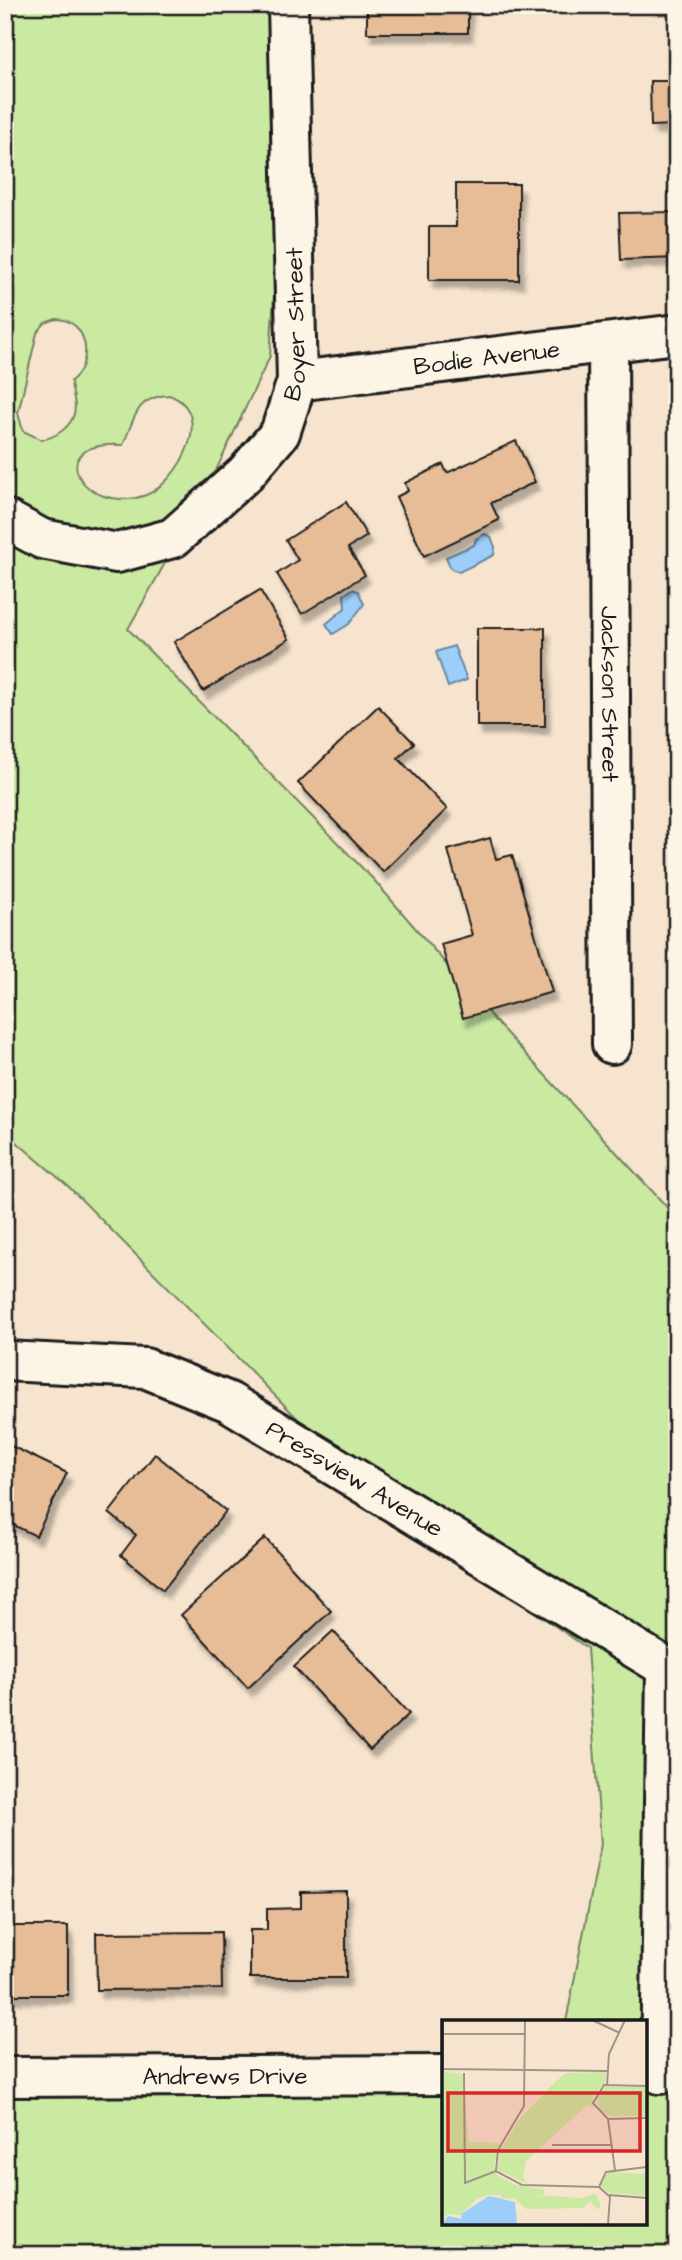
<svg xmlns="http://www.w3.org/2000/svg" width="682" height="2260" font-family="'Architects Daughter',sans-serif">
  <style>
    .green { fill: #caeaa2; stroke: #73835f; stroke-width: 2; fill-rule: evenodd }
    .water { fill: #9ccef9; stroke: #6987a1; stroke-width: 2 }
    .building { fill: #e7bd97; stroke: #1c1c1c; stroke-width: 2; filter: url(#shadow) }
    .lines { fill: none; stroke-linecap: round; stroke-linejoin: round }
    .minor-casing { stroke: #1c1c1c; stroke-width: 44 }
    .minor { stroke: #fcf5e5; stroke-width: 38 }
    .labels { text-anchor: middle; stroke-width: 7; stroke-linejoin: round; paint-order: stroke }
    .street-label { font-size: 24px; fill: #1c1c1c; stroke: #fcf5e5 }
    .inset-road { fill: none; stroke: #9f9487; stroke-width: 2 }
    .view { fill: #d62828; fill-opacity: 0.15; stroke: #d62828; stroke-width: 3.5 }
    .inset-edge { fill: none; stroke: #1c1c1c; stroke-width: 3.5 }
  </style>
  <defs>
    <filter id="shadow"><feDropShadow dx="4.5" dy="8" stdDeviation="2" flood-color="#0004"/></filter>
  </defs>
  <rect width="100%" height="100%" fill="#f6e4ce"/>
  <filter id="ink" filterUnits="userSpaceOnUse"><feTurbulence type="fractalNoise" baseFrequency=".0143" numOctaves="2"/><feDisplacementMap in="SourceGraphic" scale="14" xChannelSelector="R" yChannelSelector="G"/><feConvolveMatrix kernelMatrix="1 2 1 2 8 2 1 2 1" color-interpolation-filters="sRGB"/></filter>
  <g filter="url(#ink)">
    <g class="green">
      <path d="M5,5H270L276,263L270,356L212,479L163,524L116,536L48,523L5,500ZM56,319C89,319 94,364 71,381C71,388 73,392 74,399C79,421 62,435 42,440L23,431L18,413L37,333L45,323ZM169,395C217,412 179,482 146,495C82,518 39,439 123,445C135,418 135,397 169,395Z"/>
      <polygon points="5,538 102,567 105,573 118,570 131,572 133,566 169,556 128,629 374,880 496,1022 677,1218 677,1656 310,1431 69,1187 5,1132"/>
      <polygon points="503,1590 656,1684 645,2022 566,2022 601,1844 587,1648"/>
      <polygon points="645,2091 677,2091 677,2255 5,2255 5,2094 444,2092 444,2223 645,2223"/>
    </g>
    <g class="water">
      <polygon points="485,534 491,537 495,547 494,555 459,572 451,569 446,557 474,545 476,539"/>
      <polygon points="352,589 358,591 364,604 349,624 333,634 326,624 345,608 344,595"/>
      <polygon points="454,646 467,680 448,687 436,652"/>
    </g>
    <g class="building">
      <rect x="367" y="5" width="101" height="28"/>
      <polygon points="650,81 677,81 677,161 672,162 672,125 651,126"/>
      <polygon points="456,184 519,184 519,280 429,280 429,227 456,227"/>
      <polygon points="677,212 677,258 621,260 619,213"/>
      <polygon points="516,441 535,482 491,503 499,520 424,556 396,497 408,491 405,483 443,464 447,473"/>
      <polygon points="346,502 367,536 348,548 365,575 302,614 277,574 298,560 286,540"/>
      <polygon points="260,590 289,639 203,691 174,642"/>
      <rect x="477" y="628" width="68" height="98"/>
      <polygon points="378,706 414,743 398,758 447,809 383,872 298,783"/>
      <polygon points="490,838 496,859 512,855 552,992 463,1018 441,944 472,935 448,850"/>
      <rect x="675" y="1030" width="2" height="133"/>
      <polygon points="5,1443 67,1473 36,1536 5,1521"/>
      <polygon points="155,1454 226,1511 163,1590 121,1555 136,1535 109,1513"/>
      <polygon points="265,1538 331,1611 248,1688 181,1615"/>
      <polygon points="333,1631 409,1714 370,1750 294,1667"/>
      <polygon points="346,1891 346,1978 250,1978 250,1930 267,1930 267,1909 301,1908 301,1892"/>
      <rect x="5" y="1926" width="63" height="69"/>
      <polygon points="221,1932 222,1989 97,1990 96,1933"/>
    </g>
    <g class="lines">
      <defs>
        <g id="minor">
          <path id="s1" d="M608,344L612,1044"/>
          <path id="s2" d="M297,381L677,334"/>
          <path id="s3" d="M5,519L42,539L117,553L173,538L245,474L280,433L297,381L288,5"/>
          <path id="s4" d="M5,1361L145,1368L229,1402L677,1674"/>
          <polyline points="660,2074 666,1670"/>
          <path id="s5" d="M5,2077L444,2075"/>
        </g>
      </defs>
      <use href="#minor" class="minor-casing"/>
      <use href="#minor" class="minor"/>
    </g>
  </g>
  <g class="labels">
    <g class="street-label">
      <text dy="8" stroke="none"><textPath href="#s3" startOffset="438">Boyer Street</textPath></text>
      <text dy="8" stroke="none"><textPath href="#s2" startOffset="191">Bodie Avenue</textPath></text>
      <text dy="8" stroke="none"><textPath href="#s1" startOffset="350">Jackson Street</textPath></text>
      <text dy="8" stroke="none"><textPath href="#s4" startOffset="378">Pressview Avenue</textPath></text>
      <text dy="8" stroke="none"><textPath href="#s5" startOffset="220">Andrews Drive</textPath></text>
    </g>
  </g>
  <g transform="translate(442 2020)">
    <rect width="205" height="205" fill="#f6e4ce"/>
    <path d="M0,51L20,54L27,122L58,123L52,144L55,155L74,165L102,170V175H47L36,178L18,195L6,194L0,199ZM164,52L163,63L151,76V88L145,85L84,141L81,157L87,165L56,150L58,131L77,100L113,62L124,53ZM162,67H205V96H168L158,91L154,78ZM170,152L205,154V176L167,173L158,166L162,155ZM59,173L141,178L153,173L159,184L156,190L148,181L142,188L84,189L73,179L59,178Z" fill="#caeaa2"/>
    <path d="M47,176L73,182L75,204H0L6,196L20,199L19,194Z" fill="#9ccef9"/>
    <path class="inset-road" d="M150,0L178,13M0,14H84M0,49L165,51M1,49V0M22,53L23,163L54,151M165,65L167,34L183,0M205,66L162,65L151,83L166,99L205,98M166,99L173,150M110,125H169M22,130H56M54,151L56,130L82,86L83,0M54,151L80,165L157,167M157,167L164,152L205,147M157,167L168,177L166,204M167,175L205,178"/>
    <path class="view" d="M6,73H198V131H6Z"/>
    <rect width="205" height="205" class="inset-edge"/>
  </g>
  <rect width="682" height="2260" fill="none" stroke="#fcf5e5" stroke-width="28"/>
  <rect x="14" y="14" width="654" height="2232" fill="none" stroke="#1c1c1c" stroke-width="2.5" filter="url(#ink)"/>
</svg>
